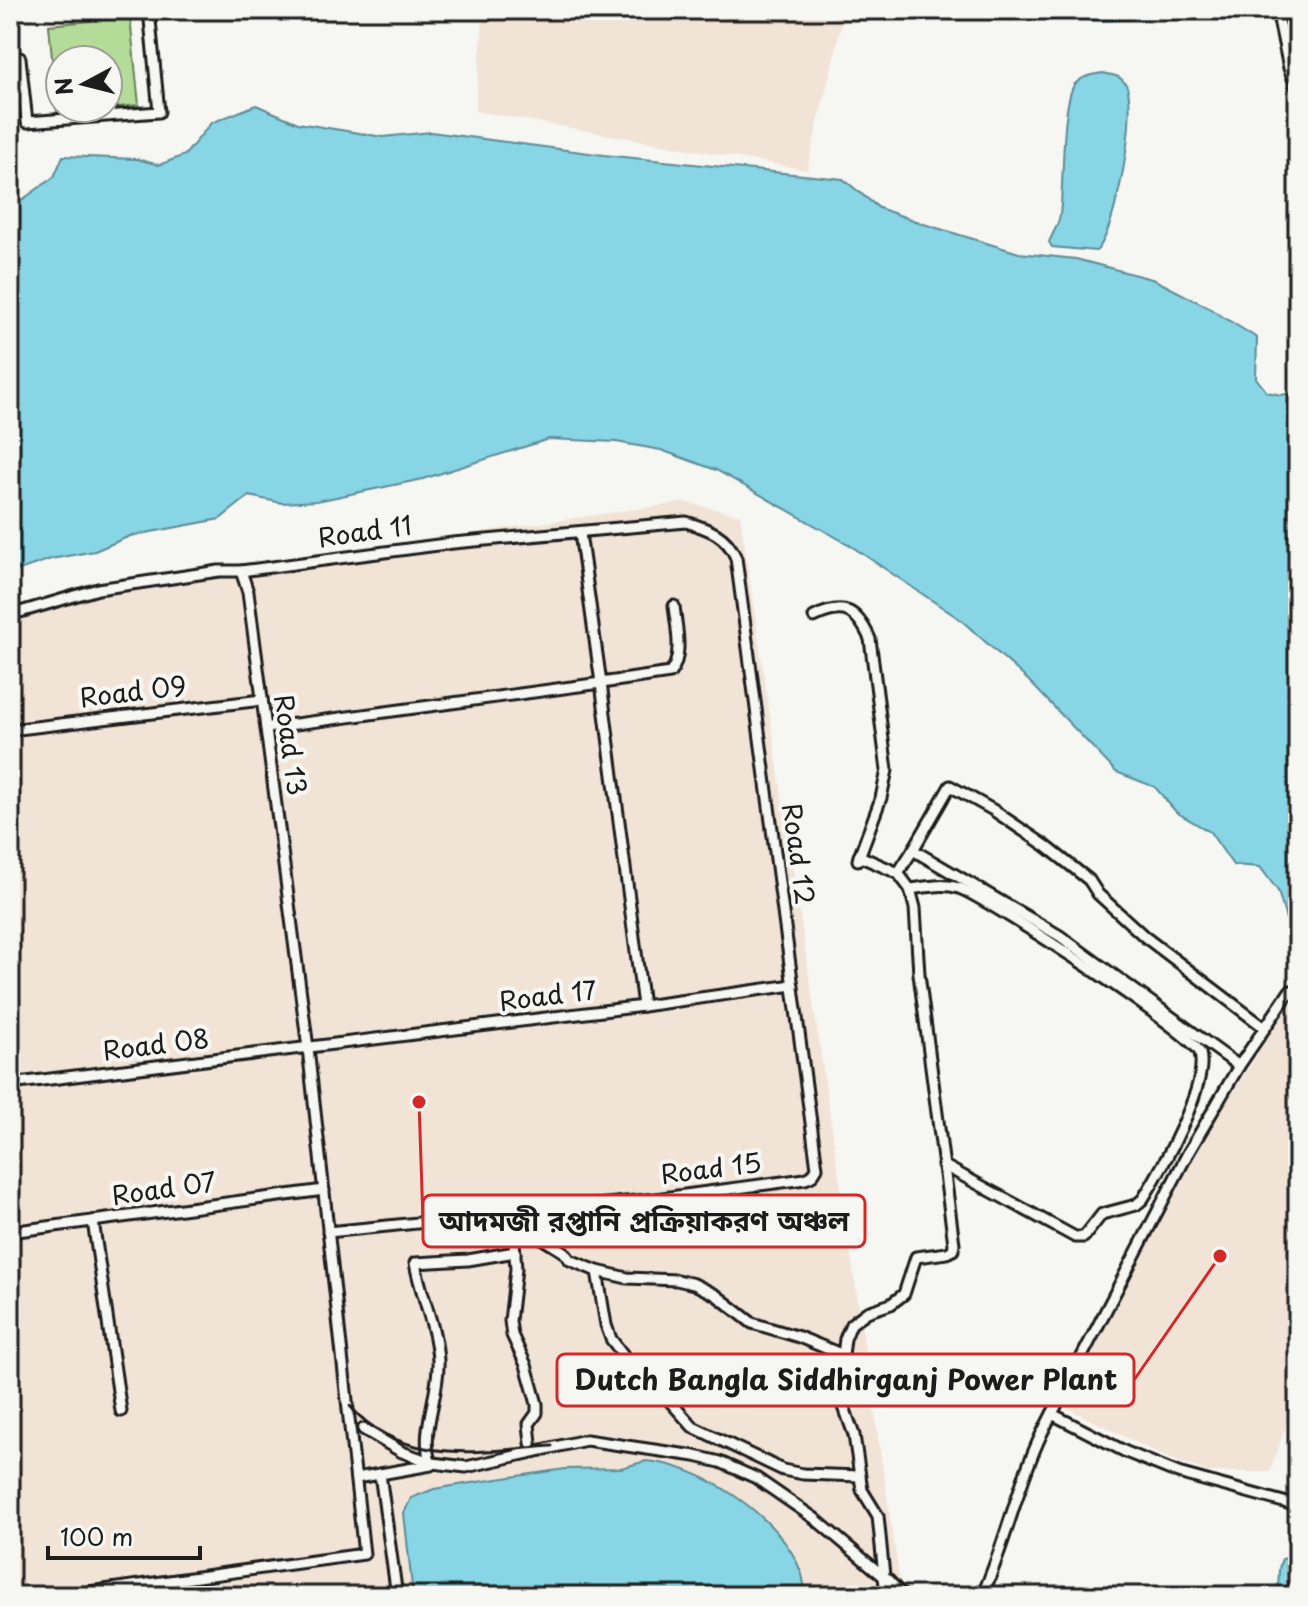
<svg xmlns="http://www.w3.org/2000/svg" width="1308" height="1606" font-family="'Playpen Sans','Noto Sans Bengali',sans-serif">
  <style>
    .built { fill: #f1e4d6 }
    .green { fill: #b4dc98; stroke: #687c5a; stroke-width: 2 }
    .water { fill: #87d5e5; stroke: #5c8b95; stroke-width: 2 }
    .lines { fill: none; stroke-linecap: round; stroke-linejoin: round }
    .minor-casing { stroke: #1c1c1c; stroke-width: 15 }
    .minor { stroke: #f6f6f2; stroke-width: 9 }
    .rail { stroke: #1c1c1c; stroke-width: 3 }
    .labels { text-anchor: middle; stroke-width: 8; stroke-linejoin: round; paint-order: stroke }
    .street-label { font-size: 26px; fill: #1c1c1c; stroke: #f6f6f2 }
    .leader { fill: none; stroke: #d62828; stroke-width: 3 }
    .callout-dot { fill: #d62828; stroke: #f6f6f2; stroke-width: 3 }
    .callout { fill: #f6f6f2; stroke: #d62828; stroke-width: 3 }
    .callout-label { font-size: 28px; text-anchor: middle; font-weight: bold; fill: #1c1c1c }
  </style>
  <rect width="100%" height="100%" fill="#f6f6f2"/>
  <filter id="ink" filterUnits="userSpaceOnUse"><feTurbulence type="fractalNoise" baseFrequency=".0125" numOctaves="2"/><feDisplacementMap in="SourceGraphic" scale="16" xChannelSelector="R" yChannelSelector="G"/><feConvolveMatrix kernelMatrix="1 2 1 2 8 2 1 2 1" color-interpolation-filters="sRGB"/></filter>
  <g filter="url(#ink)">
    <g class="built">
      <polygon points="484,10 825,10 823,19 832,21 835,10 845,10 807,170 475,111"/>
      <polygon points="684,502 740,515 902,1596 10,1596 10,608 47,596"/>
      <polygon points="1290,1003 1298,1012 1298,1392 1270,1472 1208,1472 1165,1457 1063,1406 1215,1120"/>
    </g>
    <polygon class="green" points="130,17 139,105 108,108 108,60 60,60 60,108 104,108 57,113 49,25"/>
    <g class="water">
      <path d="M1091,10H1191V11L1188,18C1173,22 1162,17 1148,17C1130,18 1112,22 1094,20Z"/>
      <path d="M1103,73C1112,75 1120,75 1125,83C1140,104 1115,236 1096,251L1052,247L1049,242C1053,232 1059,225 1060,214C1064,188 1061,101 1075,84C1082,76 1093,74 1103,73Z"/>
      <polygon points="256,105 298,123 383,137 431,132 604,155 843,179 879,208 924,224 1019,253 1076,259 1155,280 1204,305 1257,338 1256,378 1267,392 1281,395 1298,392 1298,924 1286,919 1278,891 1260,867 1233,865 1210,832 1176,812 1155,787 1116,772 1029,681 961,620 848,544 716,470 661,450 616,442 549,439 423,479 317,501 282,503 249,496 220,519 130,536 95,551 51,559 10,573 10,201 19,202 54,177 63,156 137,159 159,165 185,155 211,123"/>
      <path d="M646,1461C702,1465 782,1518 801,1572C804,1579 804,1588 806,1596H413L404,1513L411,1498L434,1489L471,1483L565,1469L621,1468Z"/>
      <path d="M1298,1556V1596H1273C1283,1585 1275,1572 1282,1559Z"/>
    </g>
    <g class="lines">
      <defs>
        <g id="minor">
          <polyline points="1277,10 1289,68 1298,91"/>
          <polyline points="10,59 20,58 27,122 159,112 149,10"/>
          <polyline points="1298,209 1295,224 1298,251"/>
          <path d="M580,533L601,683L670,673C684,657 676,626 674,606"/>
          <path d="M10,615L98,589L219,571H241L453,543L686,522C709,529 727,535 736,558L817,1168L812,1176L805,1179L655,1199L328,1232"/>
          <path d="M814,617C844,602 857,610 870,639L887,770L881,798L858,860"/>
          <polyline points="266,728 601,683 643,1006"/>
          <polyline points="10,730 262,700"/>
          <polyline points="913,850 950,786 993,810 1046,846 1089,880 1098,894 1145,937 1265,1028"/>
          <polyline points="859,856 898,873 910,889 915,908 919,974 954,1244 953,1250 947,1253 916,1257 904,1294 891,1304 867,1312 851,1324 845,1339 843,1355 843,1404 854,1435 862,1490 878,1516 886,1596"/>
          <polyline points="898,873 913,850 1060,936 1239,1066"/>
          <path d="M910,889C926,887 943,883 959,888C987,898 1195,1034 1200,1053C1209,1085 1161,1170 1143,1199L1136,1205L1102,1214L1084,1237H1075L943,1165"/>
          <polyline points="10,1084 643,1006 793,985"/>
          <polyline points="512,1213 516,1269 510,1321 512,1335 526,1365 537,1404 537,1413 529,1424 531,1443"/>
          <polyline points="93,1221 121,1411"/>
          <polyline points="514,1231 538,1236 564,1252 570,1260 597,1271 606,1325 611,1339 624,1356 658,1388 693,1427 783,1470 803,1474 860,1476"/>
          <polyline points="10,1232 324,1190"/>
          <polyline points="597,1271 627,1278 677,1280 694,1284 716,1295 752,1323 799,1337 843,1355"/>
          <polyline points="1052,1414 1126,1452 1178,1473 1298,1506"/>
          <polyline points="363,1429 402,1452 433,1463 466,1467 586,1440 695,1456 720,1462 756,1478 814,1518 888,1580 903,1596"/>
          <path d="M380,1474L431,1465C419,1430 440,1396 438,1360C436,1326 421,1296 415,1263L468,1260L515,1252"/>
          <polyline points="356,1478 380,1474 397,1596"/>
          <polyline points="60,1596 364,1554 308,1048 248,592 241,571"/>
          <path d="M982,1596C1006,1543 1017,1485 1042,1433L1187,1155L1239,1066L1290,991"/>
        </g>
      </defs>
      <use href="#minor" class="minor-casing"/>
      <use href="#minor" class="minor"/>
      <path class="rail" d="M350,1406C402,1467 482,1451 552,1446"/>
    </g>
  </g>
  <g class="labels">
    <g class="street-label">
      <text transform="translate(365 532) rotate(-8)" y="9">Road 11</text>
      <text transform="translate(133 692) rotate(-7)" y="9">Road 09</text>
      <text transform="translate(290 745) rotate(82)" y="9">Road 13</text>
      <text transform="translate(798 854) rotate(82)" y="9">Road 12</text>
      <text transform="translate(548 996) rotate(-7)" y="9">Road 17</text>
      <text transform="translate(156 1045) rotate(-7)" y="9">Road 08</text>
      <text transform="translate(711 1169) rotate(-7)" y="9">Road 15</text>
      <text transform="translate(164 1189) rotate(-8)" y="9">Road 07</text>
    </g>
  </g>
  <path class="leader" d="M419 1102L423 1221M1220 1256L1134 1380"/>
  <g class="callout-dot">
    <circle cx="419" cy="1102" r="8"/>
    <circle cx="1220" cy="1256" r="8"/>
  </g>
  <g class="callout">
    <rect x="423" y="1195" width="442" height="52" rx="8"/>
    <rect x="557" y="1354" width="577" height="52" rx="8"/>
  </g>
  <g class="callout-label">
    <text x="644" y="1231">আদমজী রপ্তানি প্রক্রিয়াকরণ অঞ্চল</text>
    <text x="846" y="1390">Dutch Bangla Siddhirganj Power Plant</text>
  </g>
  <rect width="1308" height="1606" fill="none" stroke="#f6f6f2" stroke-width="40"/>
  <rect x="20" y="20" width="1268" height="1566" fill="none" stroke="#1c1c1c" stroke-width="3" filter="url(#ink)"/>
  <g transform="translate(84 84) rotate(263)"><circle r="38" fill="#f6f6f2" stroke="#9f9f9c" stroke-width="2"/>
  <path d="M0-6L14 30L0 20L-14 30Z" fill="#1c1c1c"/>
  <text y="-12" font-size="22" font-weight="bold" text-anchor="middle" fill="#1c1c1c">N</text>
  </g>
  <path d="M48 1546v12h152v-12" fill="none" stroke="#1c1c1c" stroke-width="4"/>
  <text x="60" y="1546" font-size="24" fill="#1c1c1c" stroke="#f6f6f2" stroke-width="6" paint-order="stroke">100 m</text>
</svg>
